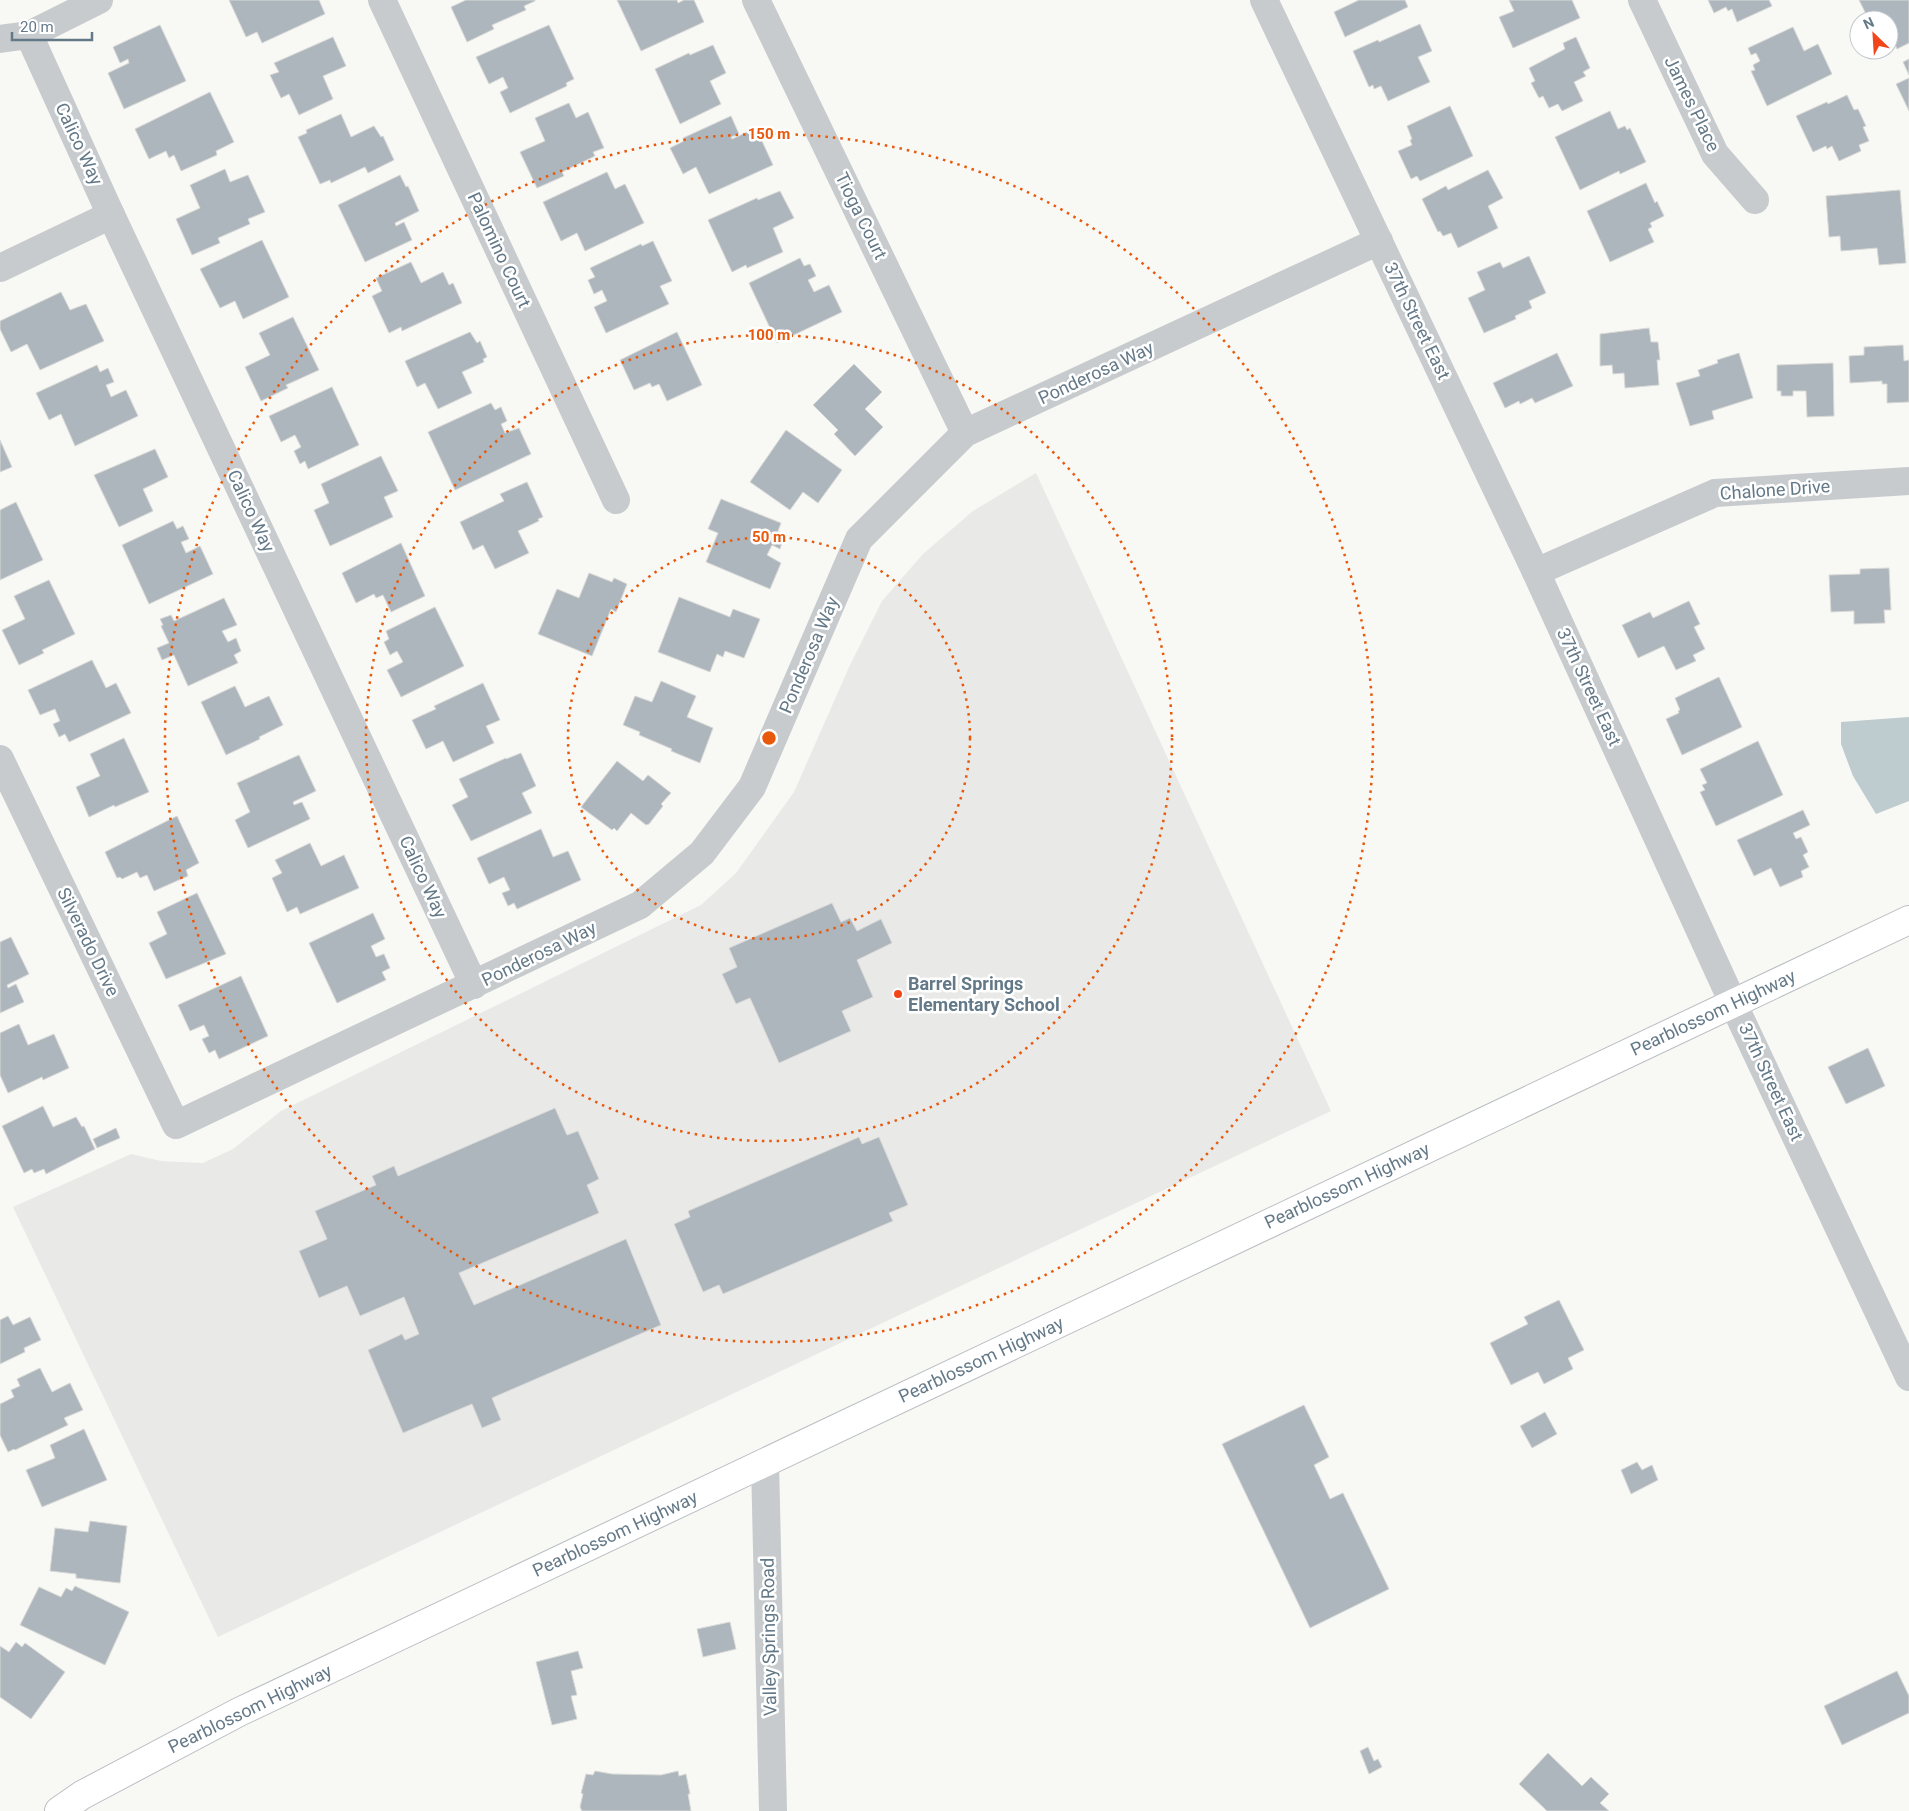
<svg xmlns="http://www.w3.org/2000/svg" width="1909" height="1811" font-family="Roboto,sans-serif">
  <style>
    .built { fill: #e9e9e8 }
    .water { fill: #becbcf }
    .building { fill: #adb6bc; stroke: #d9d9d7 }
    .lines { fill: none; stroke-linecap: round; stroke-linejoin: round }
    .major-casing { stroke: #babec2; stroke-width: 30 }
    .minor { stroke: #c7cbce; stroke-width: 28 }
    .major { stroke: #fff; stroke-width: 28 }
    .ring { fill: none; stroke: #e8590c; stroke-width: 2.5; stroke-dasharray: 2.5 5 }
    .poi-dot { fill: #f2461a; stroke: #fff; stroke-width: 2 }
    .labels { text-anchor: middle; stroke-width: 5; stroke-linejoin: round; paint-order: stroke }
    .street-label { font-size: 18px; fill: #647988; stroke: #fff }
    .poi-label { font-size: 18px; font-weight: bold; fill: #647988; stroke: #fff; text-anchor: start }
    .centre { fill: #e8590c; stroke: #fff; stroke-width: 2.5 }
    .ring-label { font-size: 15px; text-anchor: middle; font-weight: bold; fill: #e8590c; stroke: #fff; stroke-width: 5; stroke-linejoin: round; paint-order: stroke }
  </style>
  <rect width="100%" height="100%" fill="#f8f8f4"/>
  <polygon class="built" points="1036,473 1331,1111 218,1637 13,1207 131,1154 161,1161 203,1163 233,1149 281,1111 701,905 736,873 794,792 850,665 882,601 923,554 973,511"/>
  <polygon class="water" points="1909,717 1909,801 1876,814 1853,776 1841,744 1841,722"/>
  <g class="building">
    <polygon points="229,0 319,0 325,14 262,43 257,32 246,37"/>
    <polygon points="466,0 535,0 535,1 524,6 526,10 492,25 494,29 467,42 451,7"/>
    <polygon points="617,0 677,0 678,3 684,0 694,0 704,22 641,51"/>
    <polygon points="1359,0 1405,0 1408,7 1345,37 1334,12"/>
    <polygon points="1509,0 1572,0 1580,18 1513,48 1499,17 1514,11"/>
    <polygon points="1708,0 1769,0 1772,6 1737,22 1732,9 1728,11 1726,7 1714,13"/>
    <polygon points="1859,0 1909,0 1909,43 1897,49 1889,32 1889,29 1892,28 1889,20 1887,18 1882,20 1869,20"/>
    <polygon points="1420,24 1432,51 1418,57 1430,82 1388,101 1381,86 1374,89 1373,85 1369,87 1353,51 1378,40 1379,42"/>
    <polygon points="160,25 186,81 124,109 108,73 129,63 128,59 120,63 113,47"/>
    <polygon points="549,25 574,79 566,83 567,86 510,113 500,92 508,88 503,77 489,84 476,57"/>
    <polygon points="1793,27 1804,51 1818,44 1832,74 1767,106 1751,71 1755,70 1753,65 1760,61 1756,53 1751,55 1748,48"/>
    <polygon points="333,37 346,66 323,76 333,99 299,115 289,94 281,98 270,75 279,72 274,63"/>
    <polygon points="1576,37 1590,68 1583,72 1586,76 1574,82 1583,101 1562,111 1558,104 1549,108 1543,96 1539,98 1531,83 1535,81 1529,68 1565,49 1563,43"/>
    <polygon points="713,45 726,73 710,81 721,104 680,124 655,69 689,53 690,55"/>
    <polygon points="1909,59 1909,75 1903,62"/>
    <polygon points="1909,78 1909,111 1896,84"/>
    <polygon points="210,92 234,142 216,151 217,155 181,171 174,155 169,158 166,151 149,159 135,129"/>
    <polygon points="1847,95 1854,110 1858,109 1866,126 1863,127 1869,141 1859,145 1861,151 1839,161 1832,146 1827,149 1826,146 1813,152 1796,116 1827,102 1828,104"/>
    <polygon points="569,103 576,118 588,112 604,148 593,152 595,156 562,172 564,176 537,188 520,152 545,141 535,118"/>
    <polygon points="1450,106 1473,156 1420,181 1417,176 1411,179 1398,151 1412,145 1410,140 1412,139 1407,126"/>
    <polygon points="1610,111 1618,129 1625,126 1627,130 1630,128 1646,162 1620,174 1619,171 1580,190 1555,137"/>
    <polygon points="341,114 351,137 374,126 381,137 383,136 394,160 368,173 365,167 331,183 330,180 320,184 298,137 307,133 306,130"/>
    <polygon points="731,116 739,134 731,137 732,139 756,128 773,165 709,194 696,167 683,174 670,148 684,141 683,138"/>
    <polygon points="225,169 230,182 248,175 265,212 248,219 250,224 218,238 220,243 192,255 176,219 200,208 190,185"/>
    <polygon points="1488,170 1503,198 1488,206 1498,228 1458,248 1451,233 1443,236 1440,231 1438,232 1422,199 1446,186 1448,190"/>
    <polygon points="607,172 615,189 625,184 644,223 585,251 577,233 561,241 543,202"/>
    <polygon points="400,175 406,187 408,186 419,211 395,223 396,226 404,222 412,240 365,262 338,205"/>
    <polygon points="1646,183 1655,203 1657,201 1664,216 1650,223 1652,227 1648,229 1654,242 1610,262 1587,211"/>
    <polygon points="1900,190 1906,263 1879,265 1877,248 1841,251 1840,236 1829,237 1826,196"/>
    <polygon points="780,191 794,218 773,228 783,252 747,268 746,265 732,272 708,220 757,198 758,200"/>
    <polygon points="262,240 289,297 243,319 235,301 220,308 200,269"/>
    <polygon points="653,241 672,281 660,286 669,304 606,333 594,307 607,301 602,290 594,294 588,280 595,277 590,268 641,244 642,246"/>
    <polygon points="1529,256 1546,293 1529,301 1532,308 1515,316 1516,319 1484,333 1468,298 1485,290 1477,272 1500,262 1503,268"/>
    <polygon points="800,258 804,266 810,264 816,276 808,280 814,292 829,285 842,312 777,343 749,283"/>
    <polygon points="411,262 421,283 443,272 449,285 453,283 462,303 402,331 401,327 389,333 372,296 382,291 376,278"/>
    <polygon points="61,292 70,310 86,304 104,341 40,370 27,344 11,352 0,329 0,321"/>
    <polygon points="293,317 319,370 286,385 288,388 261,401 245,367 270,355 259,333"/>
    <polygon points="1649,328 1651,342 1658,342 1660,360 1657,360 1659,385 1625,388 1624,373 1613,374 1612,365 1600,366 1600,334"/>
    <polygon points="470,332 477,343 480,341 487,357 483,359 484,362 462,372 472,393 438,409 425,383 417,387 405,361"/>
    <polygon points="677,332 702,385 667,401 659,384 652,387 650,383 634,390 620,360"/>
    <polygon points="1903,345 1904,361 1909,360 1909,402 1887,403 1887,384 1882,384 1882,381 1850,383 1849,356 1864,355 1864,347"/>
    <polygon points="1557,353 1573,386 1535,403 1532,398 1520,404 1519,401 1505,408 1493,383"/>
    <polygon points="1739,353 1753,398 1712,411 1714,419 1690,426 1676,383 1700,376 1698,370 1718,363 1717,360"/>
    <polygon points="1833,363 1834,416 1807,417 1806,391 1793,391 1793,396 1781,396 1781,391 1777,391 1777,365"/>
    <polygon points="854,364 882,392 865,409 883,427 855,456 834,434 838,430 813,405"/>
    <polygon points="97,365 100,372 108,368 114,382 106,385 111,397 126,390 138,416 75,446 61,414 49,420 36,393"/>
    <polygon points="332,387 359,445 308,469 305,461 300,464 294,451 301,447 295,435 281,442 269,416"/>
    <polygon points="491,403 495,410 501,407 507,421 501,424 505,433 519,428 531,454 455,490 428,432"/>
    <polygon points="786,430 842,470 818,503 803,492 790,510 750,482"/>
    <polygon points="0,440 12,467 0,472"/>
    <polygon points="155,449 168,477 143,489 153,511 119,527 94,475"/>
    <polygon points="381,456 398,491 384,497 393,517 330,546 314,510 329,503 321,484"/>
    <polygon points="527,482 543,517 538,519 539,521 518,531 529,553 495,569 483,545 473,550 460,522 504,501 500,494"/>
    <polygon points="721,499 781,523 778,531 785,534 780,549 772,545 767,555 781,563 770,589 706,562 718,533 708,529"/>
    <polygon points="16,502 43,560 0,580 0,510"/>
    <polygon points="173,521 177,529 183,526 189,539 181,542 186,553 200,546 213,574 149,604 122,545"/>
    <polygon points="401,543 425,596 391,612 383,595 376,598 374,594 356,603 342,573"/>
    <polygon points="1889,568 1891,610 1884,610 1885,623 1854,624 1854,611 1831,612 1829,575 1860,574 1860,569"/>
    <polygon points="589,573 612,582 614,578 627,584 616,612 611,609 592,656 538,634 557,589 579,598"/>
    <polygon points="49,580 75,634 42,650 44,653 19,665 2,630 25,619 14,596"/>
    <polygon points="679,597 730,617 733,609 760,619 744,658 725,651 723,657 717,654 710,672 658,652"/>
    <polygon points="224,598 237,625 222,631 228,642 236,638 241,651 234,655 238,663 188,686 174,655 162,660 157,648 169,643 161,626 163,625 160,619 171,615 174,621"/>
    <polygon points="1689,601 1700,624 1694,627 1705,649 1693,655 1696,661 1676,670 1664,646 1638,658 1622,625 1650,612 1653,618"/>
    <polygon points="435,607 464,666 401,697 387,670 403,662 397,651 390,655 384,642 389,639 386,631"/>
    <polygon points="92,660 106,688 116,683 131,713 69,742 65,734 59,737 53,724 60,721 55,709 40,715 28,690"/>
    <polygon points="1719,677 1742,727 1682,755 1666,719 1679,713 1678,711 1680,710 1675,698"/>
    <polygon points="661,681 696,696 687,717 713,728 700,763 671,751 672,749 639,735 640,732 623,725 635,696 652,702"/>
    <polygon points="483,683 500,720 486,726 494,743 453,762 443,741 426,749 412,720 436,709 434,706"/>
    <polygon points="235,686 245,707 269,696 283,725 259,737 260,739 226,755 201,702"/>
    <polygon points="124,738 149,792 115,807 114,805 89,817 76,787 100,776 90,754"/>
    <polygon points="1758,741 1783,795 1716,826 1700,792 1705,790 1702,785 1707,783 1700,769"/>
    <polygon points="521,753 536,786 522,793 532,813 471,841 452,805 468,797 459,779 506,758 506,759"/>
    <polygon points="299,755 316,791 293,802 294,805 302,802 310,819 248,848 235,820 250,812 237,783"/>
    <polygon points="617,761 643,781 648,775 671,793 661,804 663,806 649,824 646,825 631,813 617,831 614,828 612,830 581,807"/>
    <polygon points="1803,810 1810,825 1793,833 1796,839 1801,837 1808,852 1803,855 1809,867 1801,871 1803,877 1780,887 1771,868 1754,876 1737,840"/>
    <polygon points="177,816 199,863 186,870 188,876 154,891 147,875 140,878 137,872 122,879 120,877 117,878 105,852"/>
    <polygon points="541,829 553,857 568,851 581,880 517,909 514,903 508,906 502,893 510,890 504,877 489,884 477,858"/>
    <polygon points="310,843 321,866 344,855 359,888 300,914 297,907 287,912 272,878 282,873 275,860"/>
    <polygon points="197,893 226,954 166,979 149,943 167,934 157,912"/>
    <polygon points="832,903 841,922 850,918 857,931 881,919 892,943 857,960 873,997 842,1011 851,1031 779,1063 750,998 736,1004 722,974 737,967 729,948"/>
    <polygon points="373,913 385,939 371,946 376,957 384,954 390,968 382,972 386,980 337,1003 309,943"/>
    <polygon points="11,937 29,974 7,985 8,988 16,984 24,1002 0,1013 0,942"/>
    <polygon points="241,976 268,1036 219,1059 215,1050 209,1053 202,1039 209,1036 204,1025 190,1031 178,1005"/>
    <polygon points="19,1024 28,1045 54,1034 69,1068 43,1080 42,1077 8,1093 0,1075 0,1033"/>
    <polygon points="1868,1048 1885,1086 1846,1104 1828,1067"/>
    <polygon points="43,1106 53,1127 76,1117 82,1127 84,1126 95,1149 46,1174 44,1169 34,1173 32,1169 24,1173 2,1126"/>
    <polygon points="555,1108 567,1135 578,1131 599,1179 587,1185 599,1213 459,1273 474,1305 626,1239 661,1325 492,1398 501,1420 482,1428 472,1404 403,1433 368,1350 402,1334 405,1340 419,1334 404,1297 360,1316 347,1286 319,1298 299,1251 327,1239 315,1211 376,1185 372,1176 394,1166 398,1176"/>
    <polygon points="116,1128 120,1138 97,1148 93,1139"/>
    <polygon points="859,1137 862,1144 879,1137 908,1205 889,1213 893,1221 723,1294 719,1285 703,1292 674,1224 690,1217 688,1211"/>
    <polygon points="1559,1300 1584,1350 1568,1358 1573,1369 1544,1384 1538,1372 1511,1385 1490,1343 1528,1324 1524,1317"/>
    <polygon points="8,1316 13,1325 30,1317 41,1340 24,1348 25,1352 0,1364 0,1320"/>
    <polygon points="40,1368 52,1392 70,1383 83,1410 64,1418 68,1425 15,1450 14,1449 8,1452 0,1435 0,1404 14,1397 11,1390 20,1386 17,1379"/>
    <polygon points="1304,1405 1329,1457 1314,1465 1330,1499 1343,1493 1389,1589 1310,1628 1222,1444"/>
    <polygon points="1545,1412 1557,1434 1532,1448 1520,1426"/>
    <polygon points="84,1429 107,1480 42,1507 26,1470 55,1458 50,1445"/>
    <polygon points="1637,1462 1642,1470 1652,1465 1658,1480 1631,1494 1621,1470"/>
    <polygon points="90,1521 127,1526 120,1583 76,1578 76,1574 50,1571 55,1528 88,1532"/>
    <polygon points="75,1586 129,1612 105,1665 20,1625 39,1587 61,1597 66,1588 72,1591"/>
    <polygon points="730,1622 736,1649 703,1657 697,1629"/>
    <polygon points="16,1642 22,1647 25,1643 65,1672 31,1719 0,1697 0,1646 9,1652"/>
    <polygon points="578,1651 583,1668 571,1671 577,1695 571,1696 577,1719 552,1725 536,1662"/>
    <polygon points="1897,1671 1909,1696 1909,1713 1842,1745 1824,1706"/>
    <polygon points="1368,1747 1374,1761 1378,1759 1382,1767 1369,1774 1360,1751"/>
    <polygon points="1548,1753 1582,1786 1591,1777 1609,1794 1600,1803 1609,1811 1547,1811 1519,1784"/>
    <polygon points="595,1771 612,1774 661,1775 678,1771 679,1776 686,1774 690,1794 688,1794 691,1811 582,1811 580,1807 583,1794 581,1793 586,1774 593,1775"/>
  </g>
  <g class="lines">
    <defs>
      <polyline id="major" points="59,1811 82,1795 239,1712 1909,920"/>
    </defs>
    <use href="#major" class="major-casing"/>
    <g class="minor">
      <polyline points="382,0 616,500"/>
      <polyline points="756,0 965,433"/>
      <polyline points="1264,0 1536,572 1733,1003 1909,1377"/>
      <polyline points="1642,0 1715,154 1755,200"/>
      <polyline points="29,35 111,215 474,985"/>
      <polyline points="0,39 29,35 99,0"/>
      <polyline points="0,268 111,215"/>
      <polyline points="1536,572 1715,493 1909,481"/>
      <polyline points="0,759 176,1125 640,905 702,853 752,787 859,539 965,433 1379,241"/>
      <polyline points="765,1462 773,1811"/>
    </g>
    <use href="#major" class="major"/>
  </g>
  <g class="ring">
    <circle cx="769" cy="738" r="201"/>
    <circle cx="769" cy="738" r="403"/>
    <circle cx="769" cy="738" r="604"/>
  </g>
  <circle class="poi-dot" cx="898" cy="994" r="5"/>
  <g class="labels">
    <g class="street-label">
      <text transform="translate(1692 104) rotate(64)" y="6">James Place</text>
      <text transform="translate(79 144) rotate(65)" y="6">Calico Way</text>
      <text transform="translate(861 216) rotate(64)" y="6">Tioga Court</text>
      <text transform="translate(499 250) rotate(65)" y="6">Palomino Court</text>
      <text transform="translate(1417 321) rotate(64)" y="6">37th Street East</text>
      <text transform="translate(1096 373) rotate(-25)" y="6">Ponderosa Way</text>
      <text transform="translate(1775 490) rotate(-4)" y="6">Chalone Drive</text>
      <text transform="translate(251 511) rotate(65)" y="6">Calico Way</text>
      <text transform="translate(809 655) rotate(-67)" y="6">Ponderosa Way</text>
      <text transform="translate(1589 687) rotate(65)" y="6">37th Street East</text>
      <text transform="translate(423 877) rotate(65)" y="6">Calico Way</text>
      <text transform="translate(88 942) rotate(64)" y="6">Silverado Drive</text>
      <text transform="translate(539 954) rotate(-26)" y="6">Ponderosa Way</text>
      <text transform="translate(1713 1013) rotate(-25)" y="6">Pearblossom Highway</text>
      <text transform="translate(1771 1082) rotate(65)" y="6">37th Street East</text>
      <text transform="translate(1347 1186) rotate(-25)" y="6">Pearblossom Highway</text>
      <text transform="translate(981 1360) rotate(-25)" y="6">Pearblossom Highway</text>
      <text transform="translate(615 1534) rotate(-25)" y="6">Pearblossom Highway</text>
      <text transform="translate(769 1637) rotate(-91)" y="6">Valley Springs Road</text>
      <text transform="translate(250 1709) rotate(-26)" y="6">Pearblossom Highway</text>
    </g>
    <g class="poi-label">
      <text x="908" y="990">Barrel Springs<tspan x="908" dy="21">Elementary School</tspan></text>
    </g>
  </g>
  <circle cx="769" cy="738" r="8" class="centre"/>
  <g class="ring-label">
    <text x="769" y="139">150 m</text>
    <text x="769" y="340">100 m</text>
    <text x="769" y="542">50 m</text>
  </g>
  <g transform="translate(1874 35) rotate(335)"><circle r="24" fill="#ffffff" stroke="#c1c9cf"/>
  <path d="M0-4L9 19L0 12L-9 19Z" fill="#f2461a"/>
  <text y="-8" font-size="14" font-weight="bold" text-anchor="middle" fill="#647988">N</text>
  </g>
  <path d="M12 32v8h80v-8" fill="none" stroke="#647988" stroke-width="2.5"/>
  <text x="20" y="32" font-size="15" fill="#647988" stroke="#ffffff" stroke-width="4" paint-order="stroke">20 m</text>
</svg>
